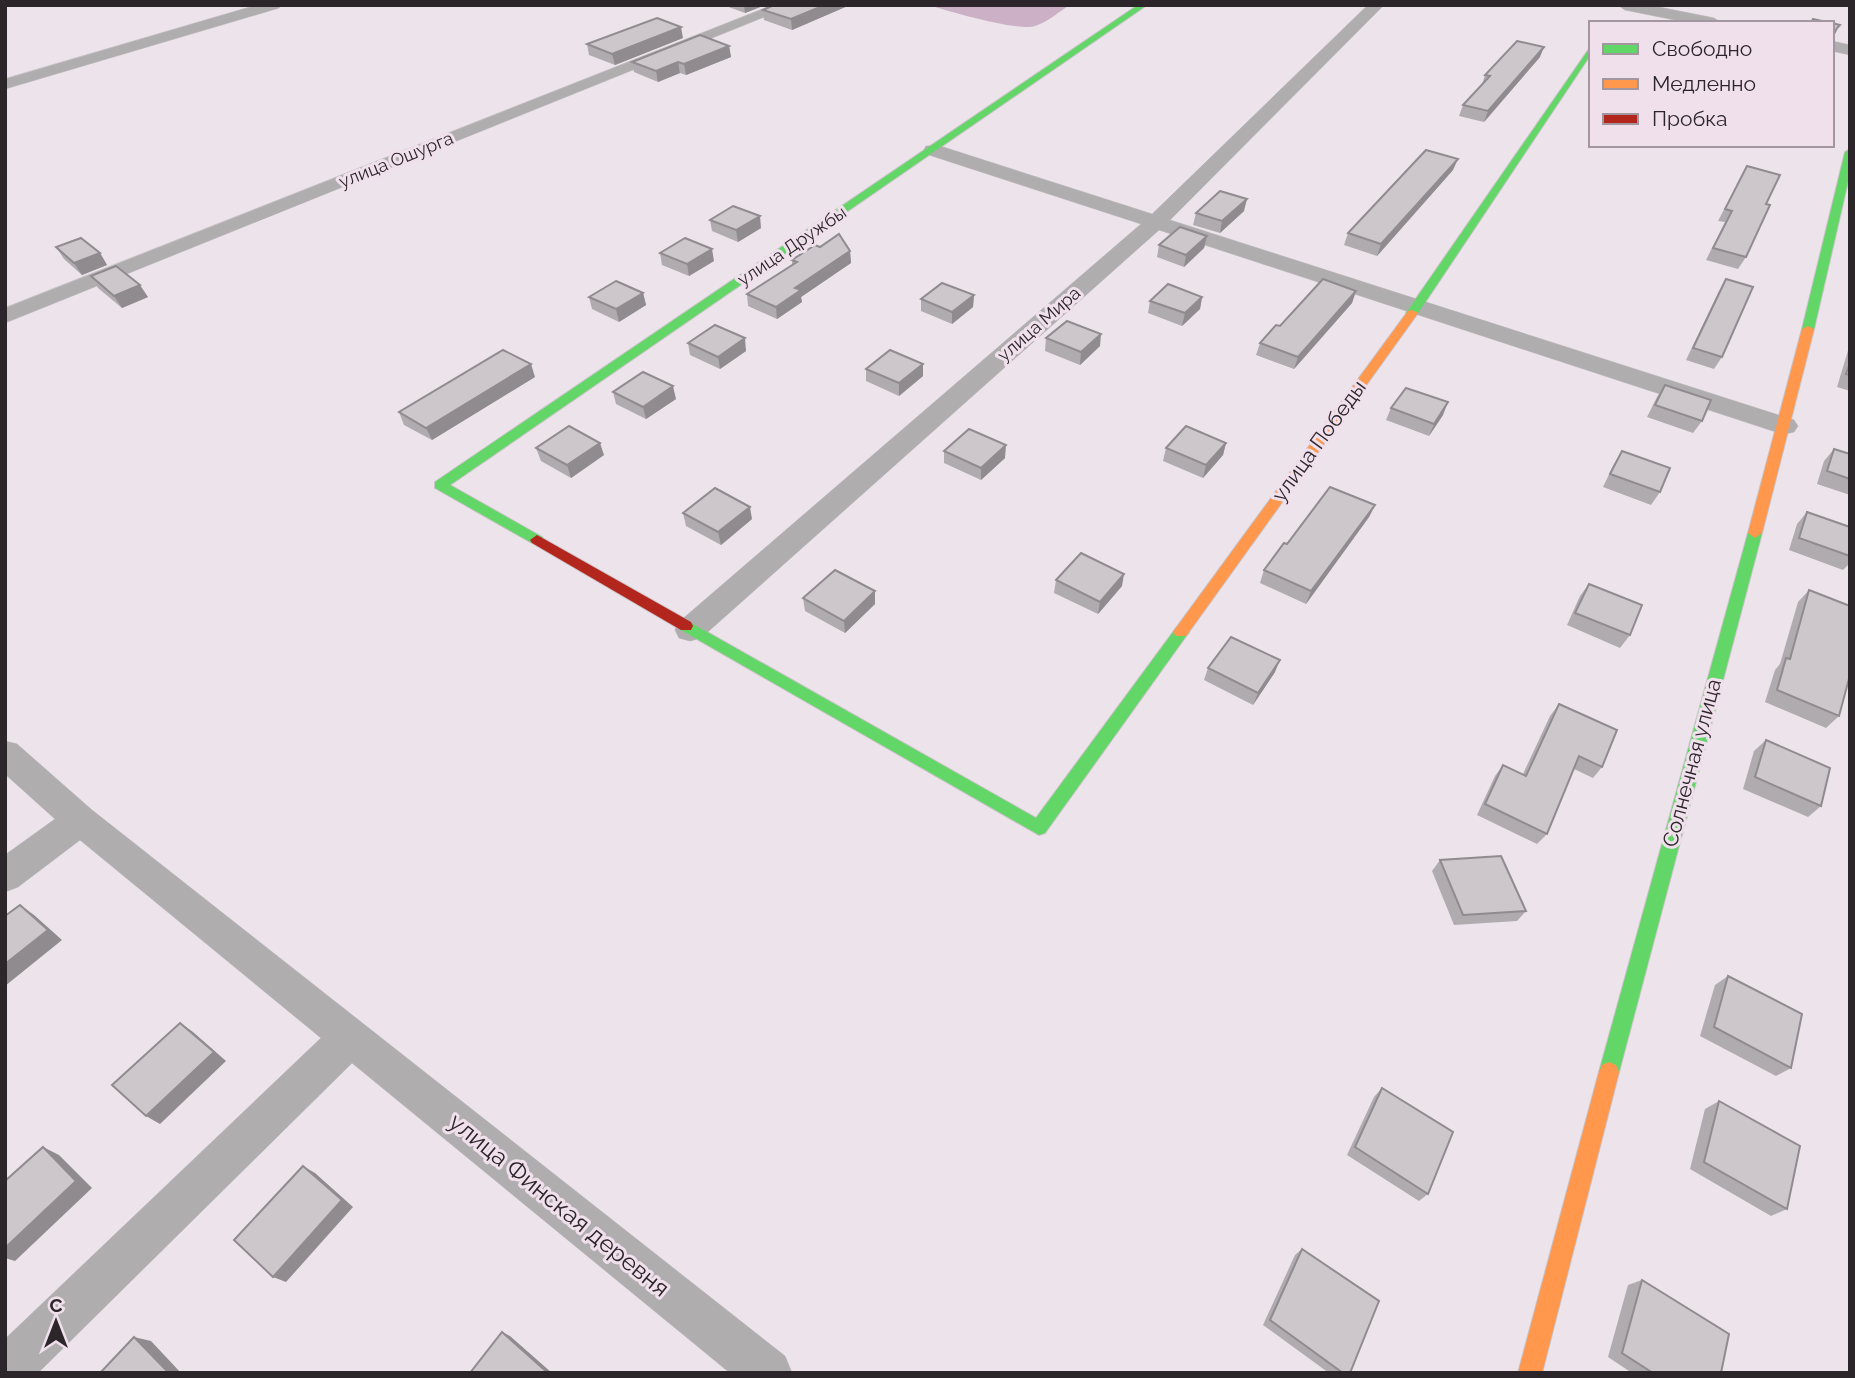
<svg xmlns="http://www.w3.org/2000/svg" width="1855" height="1378" font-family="Raleway,sans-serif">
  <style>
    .water { fill: #ccb0c6 }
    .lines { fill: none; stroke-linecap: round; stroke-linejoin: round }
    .street-casing { stroke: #c9c3c7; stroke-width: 1 }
    .fast-casing { stroke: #c9c3c7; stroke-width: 2 }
    .slow-casing { stroke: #c9c3c7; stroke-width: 2 }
    .jam-casing { stroke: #c9c3c7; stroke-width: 2 }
    .street { fill: #b0adaf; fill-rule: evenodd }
    .fast { fill: #63d668; fill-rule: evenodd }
    .slow { fill: #ff974d; fill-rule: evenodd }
    .jam { fill: #b3261e; fill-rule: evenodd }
    .wall { fill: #b0abaf }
    .shaded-wall { fill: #908b8f }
    .building { fill: #cdc7cc; stroke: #908b8f; stroke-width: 2 }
    .labels { text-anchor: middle; stroke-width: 6; stroke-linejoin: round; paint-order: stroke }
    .far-street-label { font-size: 18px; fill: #2c262b; stroke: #f0e0ec }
    .street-label { font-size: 21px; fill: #2c262b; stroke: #f0e0ec }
    .near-street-label { font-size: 24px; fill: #2c262b; stroke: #f0e0ec }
  </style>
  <rect width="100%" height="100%" fill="#ece4ea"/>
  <path class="water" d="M929,5H1065L1068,6C1058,13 1047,22 1035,26C1020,32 947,11 929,5Z"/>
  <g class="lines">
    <defs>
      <g id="street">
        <polygon points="257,5 281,5 279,8 5,89 5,79"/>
        <polygon points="773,5 794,5 5,323 5,308"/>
        <polygon points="1368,5 1384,5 1170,220 1794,420 1798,426 1794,432 1785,434 1776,432 1159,230 701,638 690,641 679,638 675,630 679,622 1141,224 926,154 924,150 926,146 940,146 1152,214"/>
        <polygon points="1618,5 1649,5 1714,18 1722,23 1690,23 1625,10"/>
        <polygon points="1832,41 1850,45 1850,55 1832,51"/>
        <polygon points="5,741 17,744 92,810 785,1356 792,1373 730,1373 352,1063 38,1373 5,1373 5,1339 321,1038 80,840 18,887 5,892 5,855 55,819 5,774"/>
      </g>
      <g id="fast">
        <polygon points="1138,5 1147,5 450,485 542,537 544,540 542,543 532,543 435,488 435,482"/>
        <polygon points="1591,46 1591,54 1418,313 1408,315 1406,313"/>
        <polygon points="1850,149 1850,173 1814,329 1808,332 1802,329 1845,152"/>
        <polygon points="1755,528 1762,533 1619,1072 1616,1079 1609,1082 1602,1079 1599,1072 1748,533"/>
        <polygon points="686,620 1036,818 1176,628 1181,626 1189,632 1045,833 1039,835 681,630 679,626 681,622"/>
      </g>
      <g id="slow">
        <polygon points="1412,310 1418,313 1186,636 1176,636 1173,632 1176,628 1408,311"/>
        <polygon points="1808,326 1814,329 1762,533 1755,538 1748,533 1802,329"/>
        <polygon points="1609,1062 1616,1065 1619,1072 1542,1373 1518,1373 1599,1072 1602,1065"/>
      </g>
      <polygon id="jam" points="537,535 691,622 693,626 691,630 681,630 532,543 530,540"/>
    </defs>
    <use href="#street" class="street-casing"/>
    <use href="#fast" class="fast-casing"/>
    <use href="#slow" class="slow-casing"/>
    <use href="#jam" class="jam-casing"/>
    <use href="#street" class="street"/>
    <use href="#fast" class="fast"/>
    <use href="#slow" class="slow"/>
    <use href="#jam" class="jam"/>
  </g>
  <g class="wall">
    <polygon points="723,5 765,5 745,13"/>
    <polygon points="774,5 850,5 792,30 764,20 763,10"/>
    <polygon points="683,38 615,65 589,55 587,44"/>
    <polygon points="729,46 731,57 686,75 680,73 658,82 634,72 632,62"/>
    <polygon points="1540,57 1484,122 1459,116 1463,105 1482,85 1485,75"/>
    <polygon points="1747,166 1766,204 1746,257 1738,269 1706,260 1725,222 1718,221"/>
    <polygon points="1453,170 1377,256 1344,245 1348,233"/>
    <polygon points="1244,211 1220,233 1193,225 1196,213"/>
    <polygon points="710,220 761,228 738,242 712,231"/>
    <polygon points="1207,236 1204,248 1184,267 1157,257 1159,245"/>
    <polygon points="56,247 100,253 107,265 82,275 64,259"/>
    <polygon points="820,247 850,251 851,263 801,297 802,302 777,319 748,306 747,294 792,265 792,260"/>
    <polygon points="660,253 714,261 689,276 662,265"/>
    <polygon points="91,276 148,297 122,308 98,288"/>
    <polygon points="1726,279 1722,357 1714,369 1686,360 1719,291"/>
    <polygon points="1356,291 1352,303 1294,369 1256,355 1260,343 1280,326"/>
    <polygon points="643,293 646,305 619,322 592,309 589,297"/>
    <polygon points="974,295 973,307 952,324 921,311 921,299"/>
    <polygon points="1202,297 1200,309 1182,326 1148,313 1150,301"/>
    <polygon points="1046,338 1100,346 1080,365 1045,351"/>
    <polygon points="688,343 746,351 720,369 690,355"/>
    <polygon points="1850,344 1850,391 1837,387"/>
    <polygon points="923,364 923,376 899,396 866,381 866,369"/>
    <polygon points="535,377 432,440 404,425 399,412"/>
    <polygon points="1665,385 1702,421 1693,433 1647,417 1657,397"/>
    <polygon points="613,392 676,399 646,419 616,404"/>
    <polygon points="1391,408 1443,415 1429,436 1386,420"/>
    <polygon points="1226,443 1223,455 1203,478 1163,461 1166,448"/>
    <polygon points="536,448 604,455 571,478 541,461"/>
    <polygon points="1834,449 1850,454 1850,495 1817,484 1824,461"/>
    <polygon points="944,451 1005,458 981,480 944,463"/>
    <polygon points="1622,451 1660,492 1651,505 1603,487 1614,464"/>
    <polygon points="1375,505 1369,517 1306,604 1260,583 1264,570 1287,544"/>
    <polygon points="1807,512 1850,527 1850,563 1843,570 1789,550 1797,524"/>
    <polygon points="683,513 752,519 721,545 686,526"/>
    <polygon points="1056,580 1122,586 1098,614 1054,593"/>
    <polygon points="1589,584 1630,635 1620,648 1567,625 1580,596"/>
    <polygon points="1809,590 1839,716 1826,728 1765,702 1775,670 1780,664 1798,602"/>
    <polygon points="803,598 875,604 845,633 805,611"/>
    <polygon points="1208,668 1275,672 1253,705 1204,680"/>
    <polygon points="1559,704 1602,767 1593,778 1574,769 1547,834 1537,844 1477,815 1495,776 1503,765 1523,774 1550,716"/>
    <polygon points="1766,740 1821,806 1808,817 1743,789 1754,751"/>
    <polygon points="1440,860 1526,911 1517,921 1454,925 1432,871"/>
    <polygon points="1728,976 1791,1068 1776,1076 1700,1036 1715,985"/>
    <polygon points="1382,1088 1428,1194 1419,1201 1347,1155 1374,1097"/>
    <polygon points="1719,1101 1787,1209 1771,1216 1690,1169 1705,1109"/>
    <polygon points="1302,1249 1350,1373 1329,1373 1263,1325 1295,1255"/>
    <polygon points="1642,1280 1721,1373 1632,1373 1608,1357 1628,1285"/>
  </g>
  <g class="shaded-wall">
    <polygon points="744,5 765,5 745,13"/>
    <polygon points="825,5 850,5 792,30 791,19"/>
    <polygon points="681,27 683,38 615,65 612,54"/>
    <polygon points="729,46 731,57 686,75 684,64"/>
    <polygon points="1544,47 1540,57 1484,122 1488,111"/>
    <polygon points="678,62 680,73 658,82 656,71"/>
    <polygon points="1458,159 1453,170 1377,256 1381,244"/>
    <polygon points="1247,199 1244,211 1220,233 1222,221"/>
    <polygon points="760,216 761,228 738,242 736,230"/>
    <polygon points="1207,236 1204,248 1184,267 1186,255"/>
    <polygon points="712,249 714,261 689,276 687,264"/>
    <polygon points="850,251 851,263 801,297 802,302 777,319 776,307 795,288"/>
    <polygon points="100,253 107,265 82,275 74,263"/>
    <polygon points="140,285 148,297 122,308 114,296"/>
    <polygon points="1356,291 1352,303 1294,369 1298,357"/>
    <polygon points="643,293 646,305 619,322 616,309"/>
    <polygon points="974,295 973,307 952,324 952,312"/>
    <polygon points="1202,297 1200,309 1182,326 1185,313"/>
    <polygon points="1101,334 1100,346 1080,365 1081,352"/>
    <polygon points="745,338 746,351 720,369 718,357"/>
    <polygon points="531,364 535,377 432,440 426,428"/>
    <polygon points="923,364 923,376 899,396 899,383"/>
    <polygon points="673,386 676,399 646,419 643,407"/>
    <polygon points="1448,402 1443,415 1429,436 1434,424"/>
    <polygon points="600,443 604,455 571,478 567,465"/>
    <polygon points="1226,443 1223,455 1203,478 1206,465"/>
    <polygon points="1006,445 1005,458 981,480 981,468"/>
    <polygon points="1375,505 1369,517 1306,604 1311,591"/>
    <polygon points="750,507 752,519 721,545 718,532"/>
    <polygon points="1124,574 1122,586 1098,614 1100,602"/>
    <polygon points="875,591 875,604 845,633 844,621"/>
    <polygon points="1280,660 1275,672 1253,705 1258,693"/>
    <polygon points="20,905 34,915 62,940 5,986 5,964"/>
    <polygon points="180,1023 193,1032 226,1061 160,1124 146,1116"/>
    <polygon points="43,1147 59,1155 92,1188 15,1261 5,1258 5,1248"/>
    <polygon points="303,1166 315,1173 353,1207 286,1282 273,1277"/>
    <polygon points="502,1332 510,1336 552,1373 548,1373"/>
    <polygon points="134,1337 151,1341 181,1373 169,1373"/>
  </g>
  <g class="building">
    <polygon points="774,5 825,5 791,19 763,10"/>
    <polygon points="657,18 681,27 612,54 587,44"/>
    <polygon points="1813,19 1831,23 1811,23"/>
    <polygon points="1832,23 1840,25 1837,28 1832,38"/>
    <polygon points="700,35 729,46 684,64 678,62 656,71 632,62"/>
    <polygon points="1517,41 1544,47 1488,111 1463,105 1490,76 1485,75"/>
    <polygon points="1426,150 1458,159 1381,244 1348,233"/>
    <polygon points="1747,166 1780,175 1766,204 1770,205 1746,257 1713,248 1732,211 1725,209"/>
    <polygon points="1220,191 1247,199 1222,221 1196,213"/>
    <polygon points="733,206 760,216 736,230 710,220"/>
    <polygon points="1180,227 1207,236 1186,255 1159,245"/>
    <polygon points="839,234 850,251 795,288 801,290 776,307 747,294 797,262 792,260 815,245 820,247"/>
    <polygon points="81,238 100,253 74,263 56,247"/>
    <polygon points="685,238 712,249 687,264 660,253"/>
    <polygon points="116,266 140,285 114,296 91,276"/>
    <polygon points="1323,279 1356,291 1298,357 1260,343 1276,325 1280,326"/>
    <polygon points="1726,279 1753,287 1722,357 1693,348"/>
    <polygon points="616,281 643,293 616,309 589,297"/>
    <polygon points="942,283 974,295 952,312 921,299"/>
    <polygon points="1168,284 1202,297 1185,313 1150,301"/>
    <polygon points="1067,321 1101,334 1081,352 1046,338"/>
    <polygon points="715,325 745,338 718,357 688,343"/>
    <polygon points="503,350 531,364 426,428 399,412"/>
    <polygon points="890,350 923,364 899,383 866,369"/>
    <polygon points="1850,363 1850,375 1846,374"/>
    <polygon points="643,372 673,386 643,407 613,392"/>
    <polygon points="1665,385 1711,400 1702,421 1655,405"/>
    <polygon points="1406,388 1448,402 1434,424 1391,408"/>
    <polygon points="569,426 600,443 567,465 536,448"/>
    <polygon points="1186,426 1226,443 1206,465 1166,448"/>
    <polygon points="969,429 1006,445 981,468 944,451"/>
    <polygon points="1834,449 1850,454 1850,479 1827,471"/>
    <polygon points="1622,451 1670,468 1660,492 1610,474"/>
    <polygon points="1330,487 1375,505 1311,591 1264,570 1284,543 1287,544"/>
    <polygon points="715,488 750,507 718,532 683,513"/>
    <polygon points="1807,512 1850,527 1850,556 1799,538"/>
    <polygon points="1081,553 1124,574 1100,602 1056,580"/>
    <polygon points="835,570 875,591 844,621 803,598"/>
    <polygon points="1589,584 1642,605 1630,635 1575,613"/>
    <polygon points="1809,590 1850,606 1850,675 1839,716 1777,690 1786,658 1790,659"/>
    <polygon points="1231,637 1280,660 1258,693 1208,668"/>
    <polygon points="1559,704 1617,730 1602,767 1579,756 1547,834 1485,804 1503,765 1526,776"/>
    <polygon points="1766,740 1830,768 1821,806 1755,777"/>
    <polygon points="1501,856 1526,911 1463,915 1440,860"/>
    <polygon points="20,905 48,930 5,964 5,916"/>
    <polygon points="1728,976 1802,1014 1791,1068 1714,1027"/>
    <polygon points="180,1023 214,1052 146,1116 112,1085"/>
    <polygon points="1382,1088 1453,1132 1428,1194 1355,1147"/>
    <polygon points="1719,1101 1800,1146 1787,1209 1704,1162"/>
    <polygon points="43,1147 76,1181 5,1248 5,1181"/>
    <polygon points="303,1166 342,1200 273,1277 234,1240"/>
    <polygon points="1302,1249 1379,1301 1350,1373 1343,1373 1270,1320"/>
    <polygon points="1642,1280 1729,1334 1721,1373 1653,1373 1622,1353"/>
    <polygon points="502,1332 548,1373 470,1373"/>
    <polygon points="134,1337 169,1373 100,1373"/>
  </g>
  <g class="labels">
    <g class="far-street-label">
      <text transform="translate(396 160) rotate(-22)" y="6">улица Ошурга</text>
      <text transform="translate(792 246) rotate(-34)" y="6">улица Дружбы</text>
      <text transform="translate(1039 324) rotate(-41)" y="6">улица Мира</text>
    </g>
    <g class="street-label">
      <text transform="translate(1319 441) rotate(-54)" y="7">улица Победы</text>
      <text transform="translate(1692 763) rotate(-75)" y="7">Солнечная улица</text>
    </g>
    <g class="near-street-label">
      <text transform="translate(559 1205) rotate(39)" y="8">улица Финская деревня</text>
    </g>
  </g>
  <rect width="1855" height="1378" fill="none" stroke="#2c262b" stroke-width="14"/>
  <rect x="1589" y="21" width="245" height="126" fill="#f0e0ec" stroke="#a2969f" stroke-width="2"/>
  <rect x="1603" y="44" width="35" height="10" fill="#63d668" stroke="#a2969f" stroke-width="2"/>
  <text x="1652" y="56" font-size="21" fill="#2c262b">Свободно</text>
  <rect x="1603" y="79" width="35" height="10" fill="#ff974d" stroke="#a2969f" stroke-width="2"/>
  <text x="1652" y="91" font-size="21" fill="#2c262b">Медленно</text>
  <rect x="1603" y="114" width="35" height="10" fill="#b3261e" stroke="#a2969f" stroke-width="2"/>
  <text x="1652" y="126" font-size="21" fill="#2c262b">Пробка</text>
  <g transform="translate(56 1322)" stroke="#f0e0ec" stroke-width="5" paint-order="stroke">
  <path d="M0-5L12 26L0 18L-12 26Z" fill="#2c262b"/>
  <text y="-10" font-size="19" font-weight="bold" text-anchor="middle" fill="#2c262b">С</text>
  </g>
</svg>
